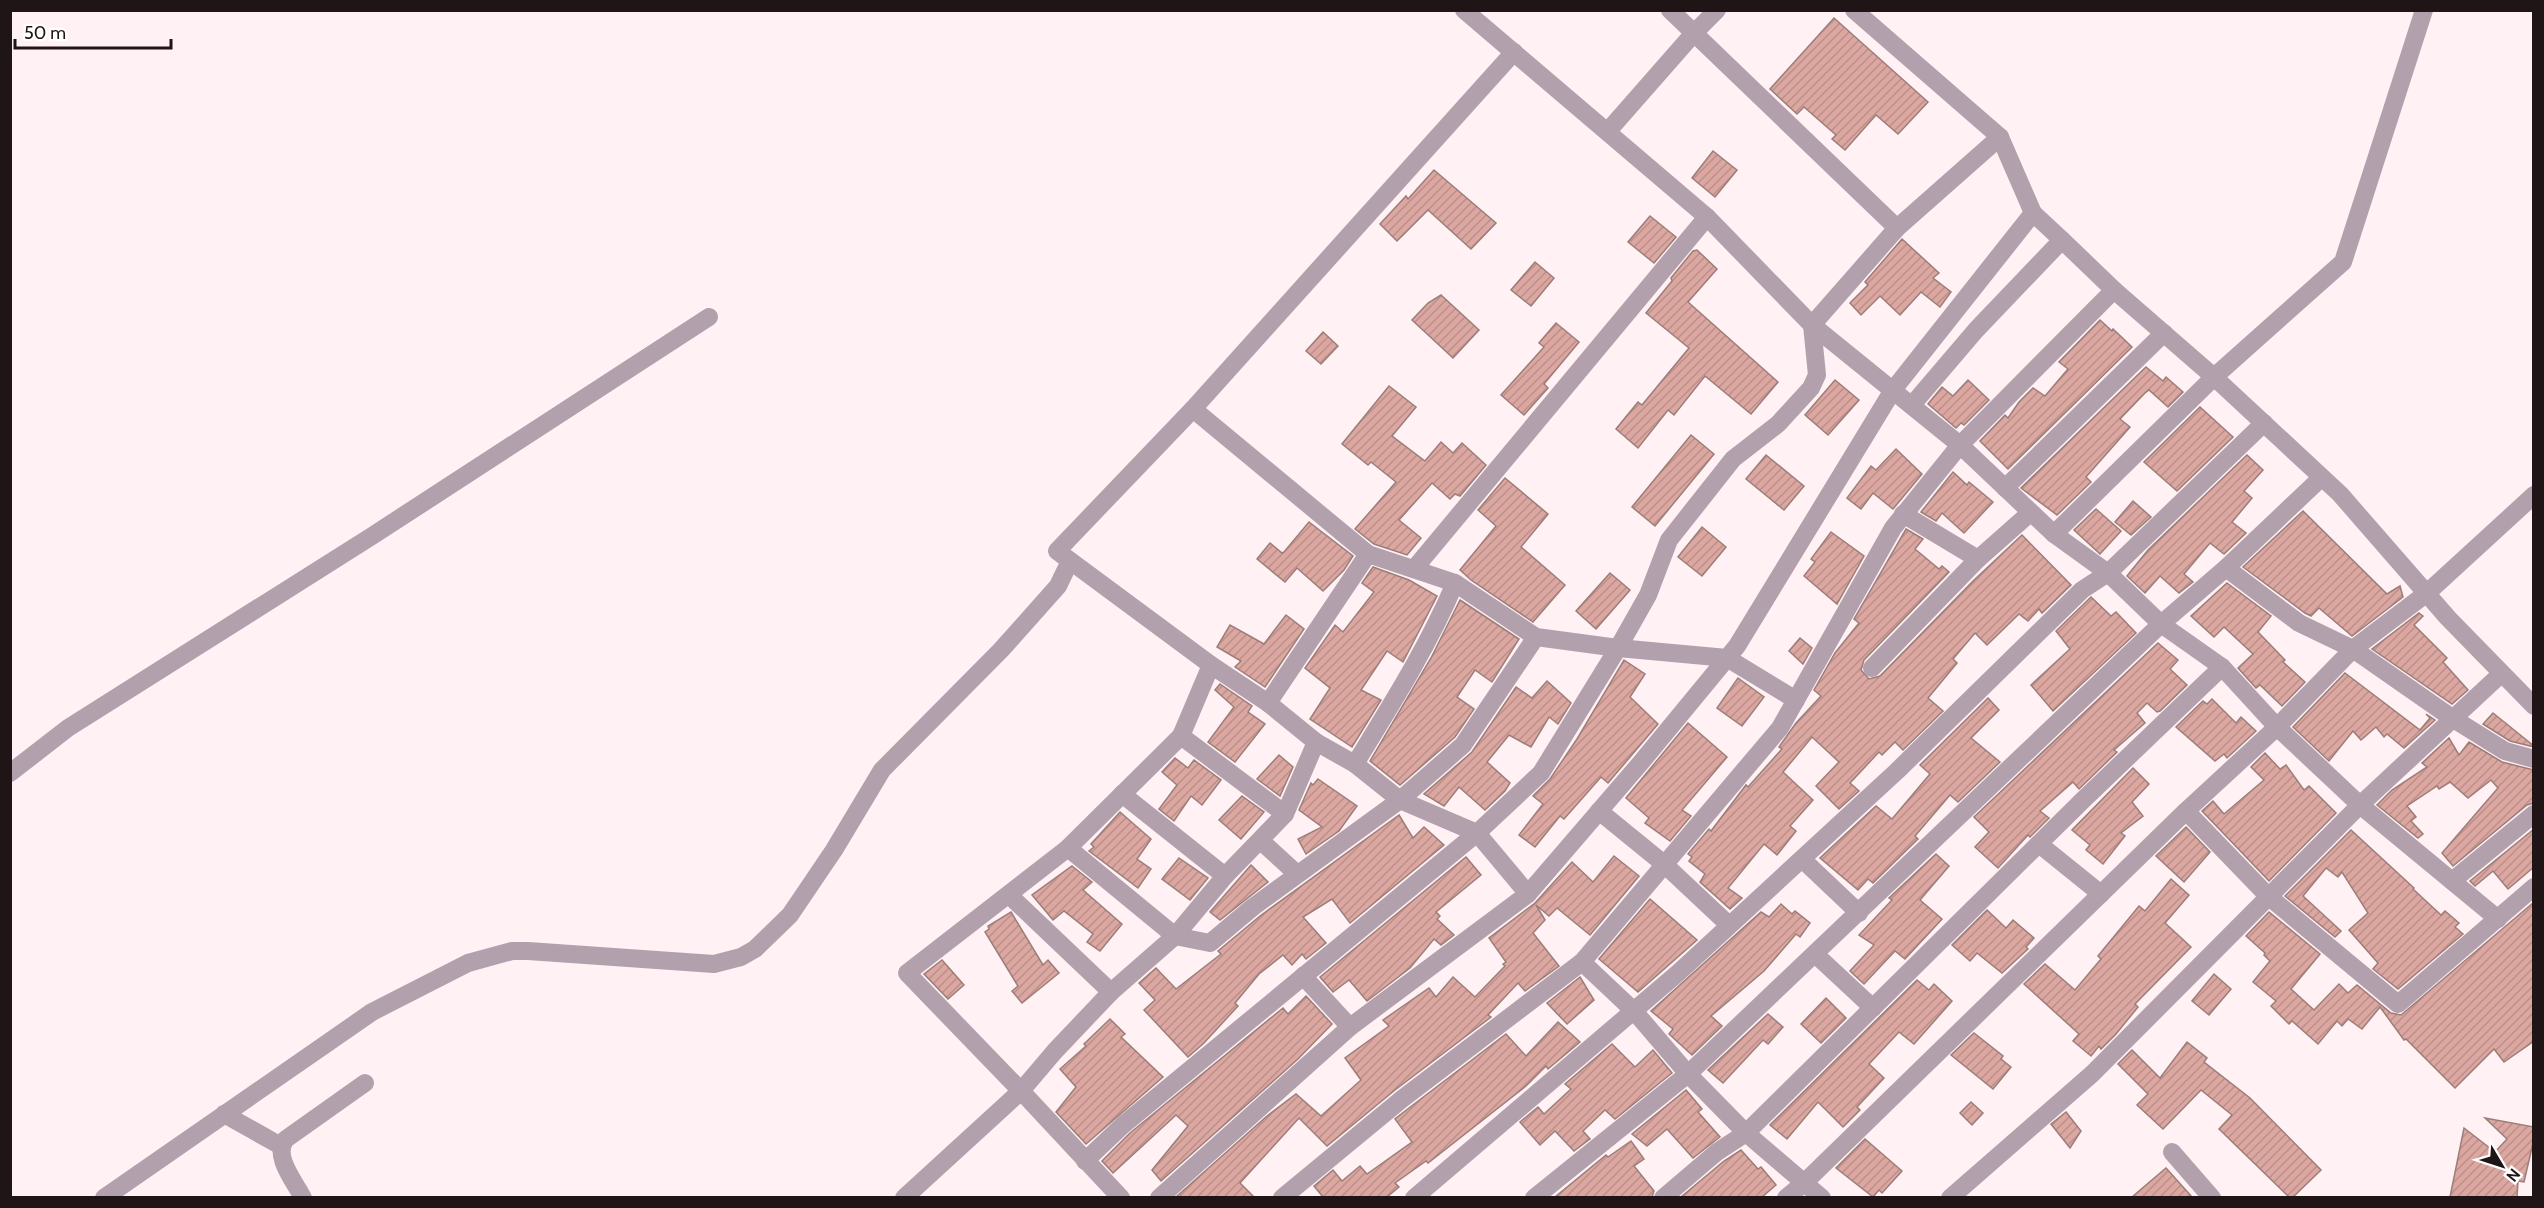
<svg xmlns="http://www.w3.org/2000/svg" width="2544" height="1208" font-family="Cabin,sans-serif">
  <style>
    .building { fill: url(#building-hatch); stroke: #9c7d79; stroke-width: 1.5 }
    .lines { fill: none; stroke-linecap: round; stroke-linejoin: round }
    .minor { stroke: #b2a0ad; stroke-width: 18 }
  </style>
  <defs>
    <pattern id="building-hatch" width="6" height="6" patternUnits="userSpaceOnUse" patternTransform="scale(1.5)"><rect width="6" height="6" fill="#dba7a0"/><path d="M-1 1l2-2M0 6l6-6M5 7l2-2" fill="none" stroke="#bc8f89"/></pattern>
  </defs>
  <rect width="100%" height="100%" fill="#fff1f4"/>
  <g class="building">
    <polygon points="1834,18 1928,102 1898,134 1876,115 1845,150 1832,139 1836,135 1804,107 1797,114 1770,89"/>
    <polygon points="1713,151 1737,170 1715,197 1692,178"/>
    <polygon points="1434,170 1496,223 1471,249 1428,210 1397,241 1380,224 1406,196 1408,199"/>
    <polygon points="1650,216 1676,237 1654,263 1628,242"/>
    <polygon points="1902,239 1939,273 1933,278 1951,292 1940,307 1921,292 1900,315 1880,296 1861,315 1850,303 1868,285 1865,282"/>
    <polygon points="1697,250 1717,269 1688,302 1778,382 1751,414 1705,376 1674,415 1668,410 1638,448 1616,429 1638,402 1642,405 1689,348 1646,313 1672,281 1671,278 1693,251"/>
    <polygon points="1535,262 1554,278 1531,306 1511,290"/>
    <polygon points="1441,295 1479,330 1453,358 1412,320 1428,303"/>
    <polygon points="2100,320 2112,331 2113,329 2132,347 2008,469 1980,441 2005,415 2008,418 2019,402 2033,388 2045,396 2068,369 2059,362"/>
    <polygon points="1556,323 1579,342 1544,384 1548,388 1524,415 1501,395 1544,347 1539,343"/>
    <polygon points="1323,332 1338,346 1321,364 1306,351"/>
    <polygon points="2146,367 2163,381 2166,377 2183,392 2168,407 2149,390 2145,393 2120,419 2130,427 2086,477 2091,482 2057,515 2021,488"/>
    <polygon points="1835,380 1859,400 1828,435 1805,415"/>
    <polygon points="1968,380 1989,400 1964,425 1961,423 1956,428 1928,404 1942,387 1953,396"/>
    <polygon points="1389,386 1416,407 1392,436 1425,461 1441,442 1453,453 1462,443 1486,465 1460,496 1455,494 1450,499 1432,483 1399,520 1421,538 1407,555 1374,544 1355,529 1396,482 1371,462 1368,465 1342,444"/>
    <polygon points="2200,407 2233,437 2177,491 2144,462"/>
    <polygon points="1691,435 1714,454 1655,526 1632,507"/>
    <polygon points="1896,449 1922,474 1893,509 1873,493 1861,509 1847,498 1871,466 1876,470"/>
    <polygon points="1766,455 1804,486 1784,510 1746,479"/>
    <polygon points="2247,455 2263,470 2244,491 2252,498 2232,522 2246,533 2224,554 2210,543 2184,574 2193,582 2179,593 2160,576 2145,593 2127,576 2148,550"/>
    <polygon points="1953,472 1967,485 1969,482 1993,502 1964,533 1942,513 1936,521 1921,512"/>
    <polygon points="1505,478 1548,514 1521,547 1565,585 1533,622 1471,580 1460,570 1496,526 1478,510"/>
    <polygon points="2133,501 2151,517 2131,535 2115,522"/>
    <polygon points="2096,509 2121,531 2100,554 2074,530"/>
    <polygon points="2303,511 2387,594 2400,586 2403,597 2352,636 2319,608 2311,616 2305,613 2243,567"/>
    <polygon points="1309,522 1353,556 1344,570 1323,591 1297,568 1285,582 1257,559 1270,543 1282,553 1284,552"/>
    <polygon points="1702,527 1726,547 1702,576 1678,557"/>
    <polygon points="1906,529 1923,539 1915,549 1939,569 1942,566 1949,572 1864,660 1861,670 1869,679 1880,676 1973,581 2022,535 2071,585 2042,613 2039,609 2028,621 2019,614 1987,645 1975,633 1953,659 1957,663 1928,698 1943,711 1903,750 1895,742 1882,755 1879,752 1850,783 1859,791 1839,809 1816,786 1839,762 1812,737 1783,772 1813,800 1790,826 1796,831 1777,855 1764,844 1728,888 1742,898 1730,909 1700,882 1705,874 1689,861 1692,857 1688,854 1709,829 1711,831 1746,785 1748,787 1782,749 1779,747 1796,723 1821,696 1814,690 1835,653 1859,623 1854,619"/>
    <polygon points="1831,532 1864,556 1837,604 1804,576 1815,562 1811,559"/>
    <polygon points="1373,567 1409,580 1437,596 1403,662 1387,651 1361,690 1381,700 1352,747 1310,719 1330,688 1305,668 1335,625 1343,632 1374,592 1362,583"/>
    <polygon points="1610,573 1630,590 1596,629 1576,611"/>
    <polygon points="2227,583 2271,616 2258,632 2285,660 2283,662 2305,682 2282,706 2260,685 2256,688 2238,668 2253,654 2224,627 2214,637 2191,616"/>
    <polygon points="2091,597 2111,616 2116,612 2136,633 2053,711 2031,685 2070,649 2056,631"/>
    <polygon points="1460,600 1519,639 1492,682 1475,670 1457,697 1474,709 1455,737 1400,785 1370,761 1431,658"/>
    <polygon points="2419,613 2423,616 2414,625 2447,658 2443,662 2468,690 2452,704 2372,649"/>
    <polygon points="1286,615 1304,629 1265,687 1235,667 1241,661 1217,647 1230,625 1264,644"/>
    <polygon points="1800,638 1812,648 1803,664 1789,651"/>
    <polygon points="2158,643 2178,660 2170,669 2187,685 2160,711 2157,712 2147,703 2137,713 2145,723 2114,750 2117,752 2079,789 2073,782 2040,811 2049,818 2030,837 2028,835 1998,868 1975,847 1989,832 1974,817"/>
    <polygon points="1624,660 1645,674 1630,697 1658,724 1608,783 1601,777 1564,819 1560,816 1535,847 1519,835 1543,804 1533,796 1550,779 1577,739"/>
    <polygon points="2345,673 2420,730 2430,718 2426,714 2435,720 2404,748 2387,734 2384,737 2376,727 2361,740 2353,731 2329,761 2293,727"/>
    <polygon points="1738,678 1764,697 1742,726 1717,708"/>
    <polygon points="1547,681 1571,703 1558,724 1549,717 1531,747 1509,735 1487,762 1510,783 1505,791 1485,810 1459,787 1444,806 1424,794 1472,752 1516,687 1532,698"/>
    <polygon points="1220,684 1252,706 1248,712 1265,724 1235,762 1208,742 1234,707 1215,690"/>
    <polygon points="1988,698 1999,710 1971,738 2000,762 1958,802 1950,795 1915,836 1918,839 1873,883 1868,879 1858,890 1820,858 1876,806 1892,819 1930,774 1920,765"/>
    <polygon points="2212,699 2236,723 2241,717 2256,731 2227,758 2224,754 2215,761 2176,727 2203,701 2207,704"/>
    <polygon points="2493,713 2534,746 2534,747 2510,741 2483,724"/>
    <polygon points="1688,723 1727,757 1682,810 1691,816 1670,841 1645,823 1649,818 1626,798"/>
    <polygon points="2449,738 2459,755 2469,742 2502,762 2534,770 2534,803 2527,805 2453,866 2442,853 2498,788 2491,780 2468,798 2450,782 2439,789 2437,786 2407,806 2416,817 2411,821 2423,834 2418,838 2377,805 2392,790 2427,767 2422,763"/>
    <polygon points="2265,753 2280,769 2286,765 2304,790 2309,786 2336,813 2269,881 2202,811 2213,801 2224,814 2264,780 2251,767"/>
    <polygon points="1279,755 1293,767 1280,796 1257,779"/>
    <polygon points="1175,758 1188,768 1194,760 1221,780 1202,805 1191,796 1174,821 1159,809 1177,785 1162,772"/>
    <polygon points="2133,768 2149,784 2132,802 2143,816 2121,833 2125,836 2103,864 2086,850 2090,845 2072,830"/>
    <polygon points="1318,779 1357,806 1339,831 1306,854 1298,839 1322,827 1299,810 1311,783 1313,785"/>
    <polygon points="1242,796 1264,812 1241,839 1219,820"/>
    <polygon points="1120,812 1151,839 1137,859 1151,869 1138,888 1089,851 1094,847 1091,844"/>
    <polygon points="1399,815 1413,838 1424,827 1444,845 1350,923 1332,899 1303,917 1326,943 1306,959 1302,954 1292,965 1283,955 1259,974 1235,1003 1238,1006 1204,1043 1188,1057 1144,1010 1155,1000 1139,983 1156,968 1176,989 1221,954 1218,951 1260,916"/>
    <polygon points="2186,827 2210,852 2184,882 2156,856"/>
    <polygon points="2534,829 2534,867 2508,889 2493,871 2475,886 2470,881"/>
    <polygon points="2351,830 2414,888 2413,889 2441,915 2445,911 2459,923 2455,927 2463,934 2398,989 2373,969 2378,963 2349,930 2368,913 2342,872 2338,877 2326,868 2303,896 2341,931 2335,937 2285,896"/>
    <polygon points="1936,854 1949,866 1920,900 1942,919 1905,959 1895,951 1864,984 1850,971 1874,945 1859,935 1892,900 1889,898"/>
    <polygon points="1614,856 1639,876 1590,935 1557,908 1549,916 1536,905 1545,920 1533,933 1559,966 1525,991 1518,983 1488,1015 1491,1017 1395,1090 1327,1146 1299,1118 1240,1183 1254,1197 1176,1197 1267,1116 1296,1094 1321,1116 1361,1080 1345,1058 1389,1026 1383,1020 1429,988 1436,997 1453,977 1475,997 1505,966 1503,964 1506,962 1489,938 1535,903 1572,862 1593,882"/>
    <polygon points="1466,857 1481,875 1436,912 1440,916 1437,919 1454,935 1441,945 1434,939 1410,968 1367,1001 1349,980 1333,992 1320,977"/>
    <polygon points="1179,858 1208,878 1190,900 1162,879"/>
    <polygon points="1251,865 1268,882 1220,920 1210,912"/>
    <polygon points="1072,866 1092,882 1083,890 1122,924 1100,951 1087,942 1093,934 1064,911 1053,920 1032,895"/>
    <polygon points="2171,879 2189,895 2165,923 2191,947 2135,1004 2138,1007 2116,1034 2101,1049 2099,1046 2091,1056 2073,1041 2079,1034 2024,984 2045,964 2075,990 2101,959 2098,956 2139,906 2145,911"/>
    <polygon points="1650,899 1697,940 1638,992 1599,959"/>
    <polygon points="2534,902 2534,1041 2504,1062 2494,1049 2455,1088 2406,1039 2404,1040 2380,1007 2362,1029 2348,1019 2342,1026 2337,1021 2318,1044 2292,1021 2289,1024 2271,1006 2276,1001 2253,982 2270,961 2264,955 2265,953 2246,936 2269,912 2320,954 2291,989 2314,1010 2339,984 2348,993 2357,985 2391,1013 2401,1015"/>
    <polygon points="1781,904 1792,914 1795,911 1810,923 1800,937 1796,934 1764,971 1711,1016 1722,1026 1692,1055 1669,1034 1673,1029 1651,1011 1761,912 1769,917"/>
    <polygon points="1987,910 2006,928 2013,920 2034,938 2026,947 2028,949 2002,973 1977,953 1970,961 1952,945"/>
    <polygon points="1011,912 1043,965 1048,960 1059,973 1022,1003 1012,991 1018,986 985,932 989,929 988,926"/>
    <polygon points="942,960 964,985 948,999 924,974"/>
    <polygon points="2214,974 2231,989 2209,1015 2192,1001"/>
    <polygon points="1580,977 1594,1000 1567,1024 1547,1003"/>
    <polygon points="1917,980 1929,990 1934,984 1952,1001 1914,1044 1899,1032 1869,1064 1884,1078 1857,1107 1860,1110 1843,1127 1818,1102 1787,1139 1770,1125"/>
    <polygon points="1306,996 1332,1024 1298,1059 1161,1181 1152,1170 1188,1126 1176,1115 1113,1173 1102,1161 1130,1133 1283,1008 1288,1014"/>
    <polygon points="1826,998 1846,1018 1821,1043 1801,1024"/>
    <polygon points="1768,1014 1783,1027 1768,1044 1763,1040 1723,1083 1708,1070"/>
    <polygon points="1110,1019 1125,1034 1121,1037 1163,1077 1086,1144 1056,1112 1076,1087 1060,1069 1086,1046 1084,1044"/>
    <polygon points="1558,1022 1580,1042 1548,1069 1546,1066 1526,1086 1428,1163 1426,1161 1395,1183 1399,1187 1387,1197 1323,1197 1314,1186 1333,1170 1342,1181 1360,1166 1367,1174 1412,1142 1395,1119 1409,1108 1506,1034 1526,1056"/>
    <polygon points="1974,1033 2003,1056 2001,1059 2011,1067 1993,1089 1951,1055"/>
    <polygon points="2187,1042 2207,1058 2204,1062 2250,1098 2321,1170 2293,1197 2289,1197 2219,1129 2232,1115 2201,1090 2163,1129 2137,1105 2148,1094 2118,1064 2132,1050 2160,1078"/>
    <polygon points="1612,1044 1635,1067 1653,1050 1672,1073 1615,1119 1605,1110 1583,1131 1590,1139 1574,1151 1555,1131 1540,1145 1520,1122 1538,1107 1544,1114 1571,1089 1565,1084"/>
    <polygon points="1686,1090 1702,1109 1698,1112 1720,1137 1693,1158 1667,1129 1647,1146 1632,1134"/>
    <polygon points="1971,1102 1983,1113 1972,1125 1960,1113"/>
    <polygon points="2066,1112 2081,1131 2070,1148 2051,1124"/>
    <polygon points="2485,1118 2534,1127 2534,1139 2524,1182 2518,1181 2517,1197 2450,1197 2464,1128 2495,1152 2507,1139"/>
    <polygon points="1865,1139 1902,1171 1882,1193 1879,1190 1873,1197 1836,1168"/>
    <polygon points="1631,1141 1644,1159 1634,1166 1654,1191 1652,1197 1555,1197 1606,1155 1608,1157"/>
    <polygon points="1741,1150 1758,1169 1761,1167 1776,1185 1762,1197 1681,1197 1724,1161"/>
    <polygon points="2166,1168 2192,1197 2132,1197"/>
  </g>
  <g class="lines">
    <g class="minor">
      <polyline points="1464,10 1707,217 1812,325 1960,445 2054,534 2108,573 2161,624 2222,667 2277,727 2360,805 2498,919"/>
      <polyline points="1670,10 1897,228"/>
      <polyline points="1854,10 2000,137 2033,213"/>
      <polyline points="1608,131 1694,33 1717,10"/>
      <polyline points="2062,240 2114,290 2214,377 2340,494 2448,618 2534,706"/>
      <polyline points="1193,409 1368,554"/>
      <polyline points="2005,488 2164,333"/>
      <polyline points="1903,514 1978,559"/>
      <polyline points="2054,534 2214,377 2343,262 2424,10"/>
      <polyline points="2226,568 2299,623 2353,649 2452,718 2505,751 2534,759"/>
      <polyline points="1414,569 1707,217"/>
      <polyline points="1455,583 1536,637 1618,648 1727,658 1796,700"/>
      <polyline points="1872,668 1978,559 2030,513"/>
      <polyline points="1268,703 1211,665 1057,551 1193,409 1514,52"/>
      <polyline points="1181,736 1285,814"/>
      <path d="M1316,742L1268,703L1368,554L1455,583C1428,647 1391,705 1355,764"/>
      <polyline points="10,773 68,728 372,536 709,317"/>
      <polyline points="1122,794 1225,876"/>
      <polyline points="1599,811 1664,864 1729,925"/>
      <polyline points="2186,811 2268,896 2398,1004 2534,887"/>
      <polyline points="1261,841 1297,874"/>
      <polyline points="2039,844 2101,894"/>
      <polyline points="1068,848 1175,936 1210,943 1253,907 1400,800 1463,745 1536,637"/>
      <polyline points="1802,859 1859,913"/>
      <polyline points="2452,881 2534,814"/>
      <polyline points="1009,895 1111,992"/>
      <polyline points="1815,954 1873,1008"/>
      <polyline points="1582,962 1634,1011 1688,1074 1746,1133 1822,1198"/>
      <polyline points="1303,976 1350,1027"/>
      <polyline points="224,1114 281,1146"/>
      <polyline points="2172,1152 2212,1198"/>
      <polyline points="1085,1161 1123,1125 1477,833 1541,773 1618,648 1648,595 1669,540 1733,459 1778,424 1811,388 1817,375 1812,325 1897,228 2000,137"/>
      <polyline points="104,1198 372,1012 468,963 512,951 528,951 714,964 741,957 755,949 790,915 834,850 882,770 1001,650 1058,586 1070,561"/>
      <path d="M303,1198C295,1182 272,1155 286,1139L365,1083"/>
      <polyline points="904,1198 1021,1091 907,973 1068,848 1181,736 1211,665"/>
      <polyline points="1121,1198 1021,1091 1055,1051 1111,992 1175,936 1225,876 1285,814 1316,742 1355,764 1400,800 1477,833 1528,894"/>
      <polyline points="1159,1198 1350,1027 1528,894 1638,766 1737,646 1893,390 2033,213 2062,240 1976,330 1912,405"/>
      <polyline points="1282,1198 1402,1099 1582,962 1780,728 1893,528 1960,445 2114,290"/>
      <polyline points="1414,1198 1678,973 1897,771 2082,590 2108,573 2264,423"/>
      <polyline points="1534,1198 1688,1074 2161,624 2226,568 2321,478"/>
      <polyline points="1663,1198 1717,1152 1746,1133 2083,800 2222,667"/>
      <polyline points="1786,1198 1804,1183 2186,811 2277,727 2353,649 2427,593 2534,495"/>
      <polyline points="1950,1198 2092,1074 2360,805 2501,674"/>
    </g>
  </g>
  <rect width="2544" height="1208" fill="none" stroke="#1f1416" stroke-width="24"/>
  <g transform="translate(2502 1166) rotate(129)" stroke="#ffffff" stroke-width="4.5" paint-order="stroke">
  <path d="M0-4.5L10 22L0 15L-10 22Z" fill="#1f1416"/>
  <text y="-9" font-size="16" font-weight="bold" text-anchor="middle" fill="#1f1416">N</text>
  </g>
  <path d="M15 39v9h156v-9" fill="none" stroke="#1f1416" stroke-width="3"/>
  <text x="24" y="39" font-size="18" fill="#1f1416" stroke="#ffffff" stroke-width="4.5" paint-order="stroke">50 m</text>
</svg>
